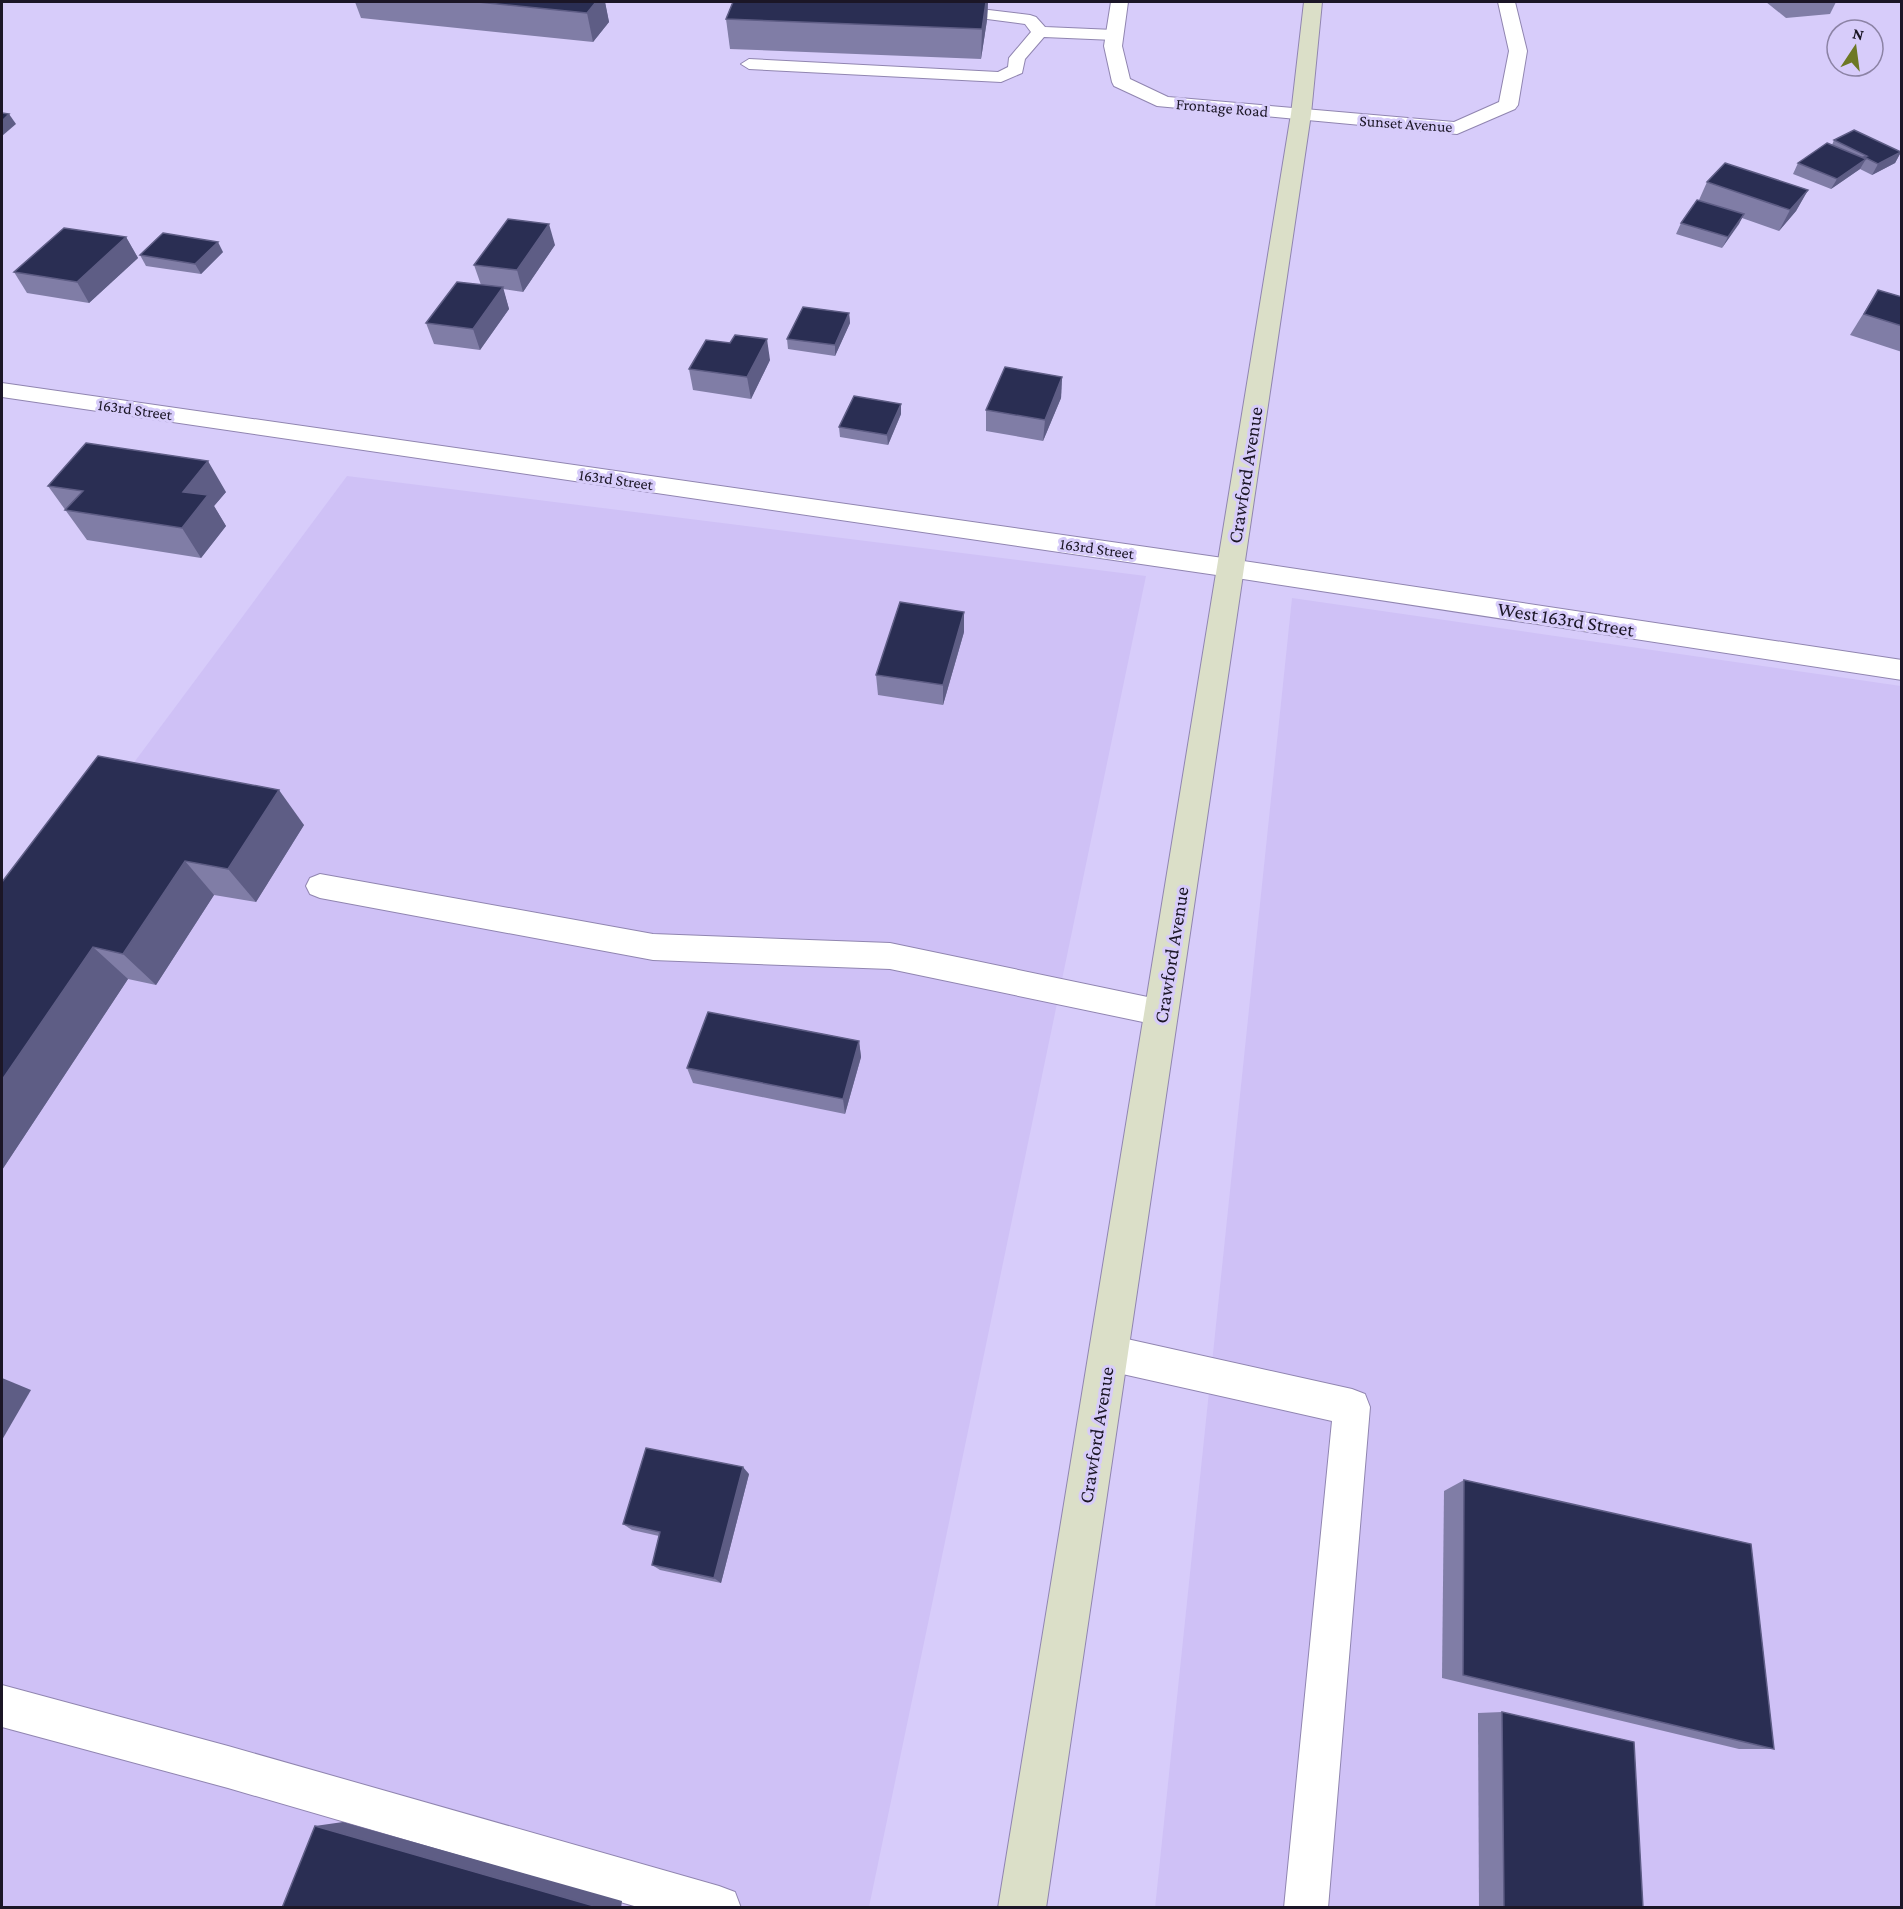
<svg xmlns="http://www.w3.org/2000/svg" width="1903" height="1909" font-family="'Crimson Pro',serif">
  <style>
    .built { fill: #cfc1f6 }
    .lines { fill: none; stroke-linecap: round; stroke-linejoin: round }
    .lane-casing { stroke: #9085b0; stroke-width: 2 }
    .street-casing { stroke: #9085b0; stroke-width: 2 }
    .secondary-casing { stroke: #9085b0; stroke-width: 2 }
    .lane { fill: #fff; fill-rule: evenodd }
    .street { fill: #fff; fill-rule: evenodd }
    .secondary { fill: #dbdfc8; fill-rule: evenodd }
    .wall { fill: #807da6 }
    .shaded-wall { fill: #5e5d85 }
    .building { fill: #2a2e53; stroke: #5e5d85; stroke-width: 1.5 }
    .labels { text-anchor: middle; stroke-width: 6; stroke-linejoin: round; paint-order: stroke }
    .far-street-label { font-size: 16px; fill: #1b1626; stroke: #d7ccfa }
    .street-label { font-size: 20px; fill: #1b1626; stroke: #d7ccfa }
  </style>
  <rect width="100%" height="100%" fill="#d7ccfa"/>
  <g class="built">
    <polygon points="347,476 1146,576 869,1907 2,1907 2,940"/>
    <polygon points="1292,598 1901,686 1901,1907 1155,1908"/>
  </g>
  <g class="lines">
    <defs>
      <g id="lane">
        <polygon points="947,5 1030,15 1036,17 1045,27 1114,30 1122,35 1114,40 1044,37 1025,59 1022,73 1001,82 749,69 741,64 749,59 998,72 1008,67 1009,58 1031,32 1025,24 941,13 939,10"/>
        <polygon points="320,874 653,934 890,943 1162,1000 1173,1003 1177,1013 1173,1023 1162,1026 890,969 653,960 320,898 310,894 306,886 310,878"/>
        <polygon points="1109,1335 1352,1389 1365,1394 1370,1407 1328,1908 1284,1908 1332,1421 1109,1371 1096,1366 1091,1353 1096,1340"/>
        <polygon points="2,1685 228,1746 719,1886 735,1892 741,1908 641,1908 228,1788 2,1727"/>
      </g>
      <g id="street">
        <polygon points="1111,2 1128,2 1122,46 1130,79 1168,97 1454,122 1499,102 1509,51 1498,2 1515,2 1527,51 1518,105 1515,109 1457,134 1157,106 1114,86 1112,82 1104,46"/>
        <polygon points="2,383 1230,559 1902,660 1902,680 1230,577 2,397"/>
      </g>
      <polygon id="secondary" points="1304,2 1322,2 1311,114 1046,1908 998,1908 1291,114"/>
    </defs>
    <use href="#lane" class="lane-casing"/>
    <use href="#street" class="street-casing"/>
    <use href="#secondary" class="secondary-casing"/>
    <use href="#lane" class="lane"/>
    <use href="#street" class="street"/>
    <use href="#secondary" class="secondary"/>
  </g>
  <g class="wall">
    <polygon points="355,2 605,2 609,22 593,42 361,18"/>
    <polygon points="733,2 988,2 987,20 981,59 730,49 726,19"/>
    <polygon points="1766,2 1836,2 1830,14 1786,18"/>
    <polygon points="1834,140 1901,152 1895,163 1872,175 1860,169 1831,189 1793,174 1798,163 1832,145"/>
    <polygon points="1707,182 1808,190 1796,211 1779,231 1742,218 1722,248 1676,234 1681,223 1699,200"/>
    <polygon points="126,237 138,258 89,303 27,293 14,272"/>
    <polygon points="555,245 523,292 503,289 509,309 480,350 434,344 426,323 481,285 474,265"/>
    <polygon points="223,252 201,274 146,266 140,255"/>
    <polygon points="1878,290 1902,297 1902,352 1850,335"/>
    <polygon points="849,313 850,323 835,356 788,349 787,339"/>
    <polygon points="770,360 751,399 693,390 689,369"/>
    <polygon points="1062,377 1061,398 1043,441 986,431 986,410"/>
    <polygon points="901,414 888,445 840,437 839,427"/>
    <polygon points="48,486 226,492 214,506 226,526 201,558 87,540"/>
    <polygon points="964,632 943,705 878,695 876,675"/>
    <polygon points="98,756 304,825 256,902 214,895 156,985 128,979 2,1170"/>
    <polygon points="859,1041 861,1057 845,1114 693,1083 687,1068"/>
    <polygon points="749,1474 721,1583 660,1570 652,1565 659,1536 632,1530 623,1524"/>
    <polygon points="1464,1480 1774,1749 1739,1749 1442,1678 1444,1491"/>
    <polygon points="1502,1712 1643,1908 1479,1908 1478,1713"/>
  </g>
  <g class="shaded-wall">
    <polygon points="596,2 605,2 609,22 593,42 587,13"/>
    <polygon points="986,2 988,2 987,20 981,59 982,29"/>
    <polygon points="9,114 16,124 2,136 2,121"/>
    <polygon points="1901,152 1895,163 1872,175 1878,164"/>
    <polygon points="1866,159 1860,169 1831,189 1837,179"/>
    <polygon points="1808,190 1796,211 1779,231 1790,210"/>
    <polygon points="1744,214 1739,224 1722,248 1728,237"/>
    <polygon points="549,224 555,245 523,292 517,270"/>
    <polygon points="126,237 138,258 89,303 77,282"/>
    <polygon points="218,242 223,252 201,274 195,264"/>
    <polygon points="503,287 509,309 480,350 473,329"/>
    <polygon points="849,313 850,323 835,356 835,345"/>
    <polygon points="767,339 770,360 751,399 747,377"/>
    <polygon points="1062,377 1061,398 1043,441 1045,420"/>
    <polygon points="901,404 901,414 888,445 887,435"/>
    <polygon points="208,461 226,492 214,506 226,526 201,558 182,528 183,492"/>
    <polygon points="964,612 964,632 943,705 943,685"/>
    <polygon points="279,790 304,825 256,902 228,869"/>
    <polygon points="185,861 214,895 156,985 123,954"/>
    <polygon points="93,947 128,979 2,1170 2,1080"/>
    <polygon points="859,1041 861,1057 845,1114 843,1099"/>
    <polygon points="2,1378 31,1390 2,1440"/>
    <polygon points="743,1467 749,1474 721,1583 714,1578"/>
    <polygon points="343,1822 622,1901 621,1908 601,1908 315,1826"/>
  </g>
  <g class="building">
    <polygon points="478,2 596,2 587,13"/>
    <polygon points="733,2 986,2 982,29 726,19"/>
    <polygon points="2,113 9,114 2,121"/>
    <polygon points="1854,130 1901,152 1878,164 1864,157 1867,156 1834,140"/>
    <polygon points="1827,143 1866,159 1837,179 1798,163"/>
    <polygon points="1725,163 1808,190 1790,210 1707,182"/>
    <polygon points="1697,200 1744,214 1728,237 1681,223"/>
    <polygon points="508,219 549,224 517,270 474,265"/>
    <polygon points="64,228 126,237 77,282 14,272"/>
    <polygon points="163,233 218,242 195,264 140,255"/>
    <polygon points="457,282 503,287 473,329 426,323"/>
    <polygon points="1878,290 1902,297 1902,326 1864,314"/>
    <polygon points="803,307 849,313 835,345 787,339"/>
    <polygon points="735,335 767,339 747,377 689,369 706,340 730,343"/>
    <polygon points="1005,367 1062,377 1045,420 986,410"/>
    <polygon points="854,396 901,404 887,435 839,427"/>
    <polygon points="86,443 208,461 183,492 208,495 182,528 65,510 83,491 48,486"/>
    <polygon points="900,602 964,612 943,685 876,675"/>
    <polygon points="98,756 279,790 228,869 185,861 123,954 93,947 2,1080 2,882"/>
    <polygon points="708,1012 859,1041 843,1099 687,1068"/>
    <polygon points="646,1448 743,1467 714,1578 652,1565 660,1532 623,1524"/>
    <polygon points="1464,1480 1751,1544 1774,1749 1463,1675"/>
    <polygon points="1502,1712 1634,1742 1643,1908 1504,1908"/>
    <polygon points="315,1826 601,1908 282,1908"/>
  </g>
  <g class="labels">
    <g class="far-street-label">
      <text transform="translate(1222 107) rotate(5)" y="6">Frontage Road</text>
      <text transform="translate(1406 123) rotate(4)" y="6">Sunset Avenue</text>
      <text transform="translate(135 409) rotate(8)" y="6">163rd Street</text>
      <text transform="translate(616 479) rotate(8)" y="6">163rd Street</text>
      <text transform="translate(1097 548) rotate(8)" y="6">163rd Street</text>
    </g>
    <g class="street-label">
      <text transform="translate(1245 475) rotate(-81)" y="7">Crawford Avenue</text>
      <text transform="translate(1566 619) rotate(9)" y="7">West 163rd Street</text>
      <text transform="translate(1171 955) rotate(-81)" y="7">Crawford Avenue</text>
      <text transform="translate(1096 1435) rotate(-81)" y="7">Crawford Avenue</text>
    </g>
  </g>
  <rect width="1903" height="1909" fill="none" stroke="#1b1626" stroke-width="6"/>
  <g transform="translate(1855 48) rotate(13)"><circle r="28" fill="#d7ccfa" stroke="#8c83a5" stroke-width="1.5"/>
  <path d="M0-4.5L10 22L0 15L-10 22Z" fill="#6d7823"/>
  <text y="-9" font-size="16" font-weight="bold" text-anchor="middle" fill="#1b1626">N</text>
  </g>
</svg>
